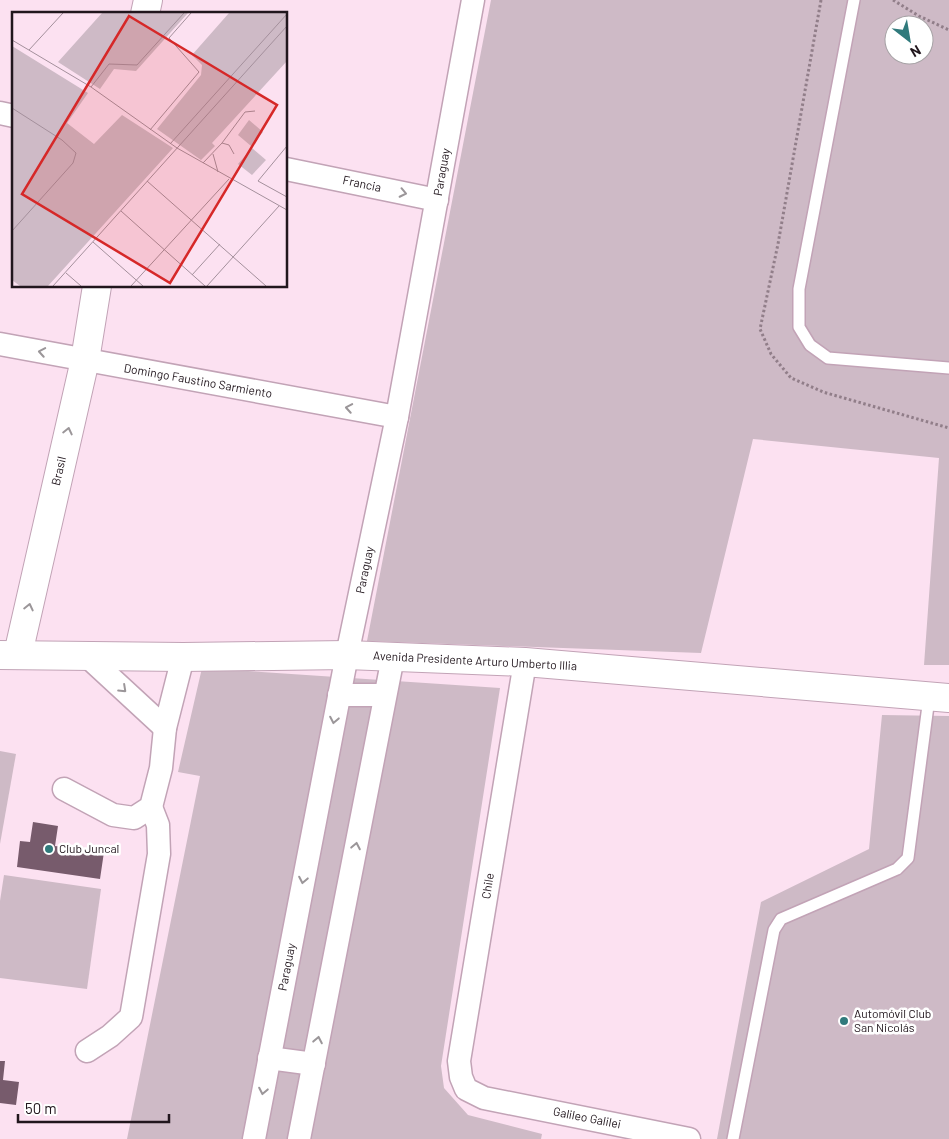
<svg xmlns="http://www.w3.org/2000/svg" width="949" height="1139" font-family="Barlow,sans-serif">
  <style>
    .green { fill: #cebac6; fill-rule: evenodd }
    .building { fill: #775b6c }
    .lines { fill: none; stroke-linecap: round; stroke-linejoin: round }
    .lane-casing { stroke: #c2a3b6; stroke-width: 14 }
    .street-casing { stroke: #c2a3b6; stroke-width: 25 }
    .secondary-casing { stroke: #c2a3b6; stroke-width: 30 }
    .primary-casing { stroke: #c2a3b6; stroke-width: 30 }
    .path { stroke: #917e89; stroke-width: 3; stroke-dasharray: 2.5 2.5; stroke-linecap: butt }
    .lane { stroke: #fff; stroke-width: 11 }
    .street { stroke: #fff; stroke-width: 22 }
    .secondary { stroke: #fff; stroke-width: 28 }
    .primary { stroke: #fff; stroke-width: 28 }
    .oneway { stroke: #9b9699 }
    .poi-dot { fill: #307a7c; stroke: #fff; stroke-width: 2 }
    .labels { text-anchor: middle; stroke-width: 5; stroke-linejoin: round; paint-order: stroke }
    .street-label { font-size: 12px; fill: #21161d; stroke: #fff }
    .poi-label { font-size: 12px; fill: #21161d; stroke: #fff; text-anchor: start }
    .inset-road { fill: none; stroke: #a4909c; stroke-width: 1 }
    .view { fill: #d62828; fill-opacity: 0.15; stroke: #d62828; stroke-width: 2.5 }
    .inset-edge { fill: none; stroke: #21161d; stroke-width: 2.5 }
  </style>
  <rect width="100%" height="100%" fill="#fce1f1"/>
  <g class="green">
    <path d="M491,0H949V665H924L939,458L753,439L701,653L367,641ZM894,25H924V55H894Z"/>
    <polygon points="202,668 500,688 441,1066 444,1088 468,1115 542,1134 541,1139 127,1139 200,776 178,772"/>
    <polygon points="882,715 949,716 949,1139 717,1139 761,902 869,849"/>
    <polygon points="0,751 16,754 0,844"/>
    <polygon points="4,875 101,889 87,989 0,978 0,901"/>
  </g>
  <g class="building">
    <polygon points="33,822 58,826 55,846 104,852 100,879 17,867 20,841 30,842"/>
    <polygon points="0,1061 5,1061 3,1080 19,1082 16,1105 0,1103"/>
  </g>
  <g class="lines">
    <defs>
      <g id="lane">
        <polyline points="854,0 799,289 799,327 810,345 828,358 949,368"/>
        <polyline points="733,1139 774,930 781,919 897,869 908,858 929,698"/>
      </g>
      <g id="street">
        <polyline points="0,113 14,116"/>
        <polyline points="286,169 437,200"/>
        <polyline points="0,344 397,417"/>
        <polyline points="87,656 165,728"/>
        <polyline points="525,662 459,1061 461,1077 466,1089 484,1098 689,1139"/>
        <polyline points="339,695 385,695"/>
        <polyline points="64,789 113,815 134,818 151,807 161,768 165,728 183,657"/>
        <polyline points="87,1051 110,1036 131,1017 159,854 158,825 151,807"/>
        <polyline points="269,1058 314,1064"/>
        <polyline points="254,1139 347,655 397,417 473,0"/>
        <polyline points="299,1139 393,657"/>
      </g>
      <g id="secondary">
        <polyline points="145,14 148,0"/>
        <polyline points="18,654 85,360 97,286"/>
      </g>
      <polyline id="primary" points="0,655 183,657 347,655 525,662 949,698"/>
    </defs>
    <use href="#lane" class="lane-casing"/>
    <use href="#street" class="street-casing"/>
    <use href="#secondary" class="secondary-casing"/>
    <use href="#primary" class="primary-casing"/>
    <g class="path">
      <polyline points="821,0 778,244 760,329 771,354 791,378 823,392 949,428"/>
      <polyline points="893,0 919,16 949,30"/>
    </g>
    <use href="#lane" class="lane"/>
    <use href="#street" class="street"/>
    <use href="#secondary" class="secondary"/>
    <use href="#primary" class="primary"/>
  </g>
  <defs><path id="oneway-chevron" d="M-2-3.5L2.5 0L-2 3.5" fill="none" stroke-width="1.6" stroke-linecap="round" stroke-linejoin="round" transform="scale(1.25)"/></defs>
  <g class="oneway">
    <use href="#oneway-chevron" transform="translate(403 193) rotate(12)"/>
    <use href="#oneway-chevron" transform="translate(42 352) rotate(-170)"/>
    <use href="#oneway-chevron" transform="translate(349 408) rotate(-170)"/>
    <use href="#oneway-chevron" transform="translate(68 431) rotate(-77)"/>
    <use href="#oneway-chevron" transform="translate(29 607) rotate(-77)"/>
    <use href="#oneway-chevron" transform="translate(123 689) rotate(43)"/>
    <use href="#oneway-chevron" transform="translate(334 720) rotate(101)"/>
    <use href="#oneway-chevron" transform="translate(356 846) rotate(-79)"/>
    <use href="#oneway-chevron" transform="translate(303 880) rotate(101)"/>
    <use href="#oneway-chevron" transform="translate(318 1040) rotate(-79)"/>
    <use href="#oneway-chevron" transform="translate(263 1091) rotate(101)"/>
  </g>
  <g class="poi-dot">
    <circle cx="49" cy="849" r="5"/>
    <circle cx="844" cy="1021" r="5"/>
  </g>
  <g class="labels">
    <g class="street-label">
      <text transform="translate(442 172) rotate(-80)" y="4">Paraguay</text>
      <text transform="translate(362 184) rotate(12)" y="4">Francia</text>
      <text transform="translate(198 381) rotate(10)" y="4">Domingo Faustino Sarmiento</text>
      <text transform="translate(59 471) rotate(-77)" y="4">Brasil</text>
      <text transform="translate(365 570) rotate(-78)" y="4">Paraguay</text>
      <text transform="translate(475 661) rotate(3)" y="4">Avenida Presidente Arturo Umberto Illia</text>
      <text transform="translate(488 886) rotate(-81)" y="4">Chile</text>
      <text transform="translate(287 967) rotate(-79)" y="4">Paraguay</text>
      <text transform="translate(587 1118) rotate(11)" y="4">Galileo Galilei</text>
    </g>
    <g class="poi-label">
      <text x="59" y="853">Club Juncal</text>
      <text x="854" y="1018">Automóvil Club<tspan x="854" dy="14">San Nicolás</tspan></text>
    </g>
  </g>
  <g transform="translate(12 12)">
    <rect width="275" height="275" fill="#fce1f1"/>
    <path d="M90,1H176L124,59L102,57L88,77L46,50ZM217,1H275V49L200,131L203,134L189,148L145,117L189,63L190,53L180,43ZM0,34L76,81L55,111L82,132L110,103L161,136L36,274H8L0,268ZM237,108L251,120L239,134L226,123ZM240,136L254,148L240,163L226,152Z" fill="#cebac6"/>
    <path class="inset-road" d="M0,28L79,75L165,136L275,198M17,38L51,1M79,75L97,52L125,53L172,1M0,96L50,128L64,141L61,151L0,219M138,118L187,60L157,26L179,1M210,131L233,100L243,99M158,132L275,2M275,134L246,169L275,185M201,142L206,160M191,151L210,131L217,133L222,142M135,169L254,274M109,199L193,274M81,230L131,274M54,261L69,274M180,263L208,232M41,274L275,14M119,274L217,167M195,274L267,194"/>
    <path class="view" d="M117,4L265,93L158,271L10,182Z"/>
    <rect width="275" height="275" class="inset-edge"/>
  </g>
  <g transform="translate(909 40) rotate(149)"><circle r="24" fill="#ffffff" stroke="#a6a2a5"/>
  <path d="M0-4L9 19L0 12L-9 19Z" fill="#307a7c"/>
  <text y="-8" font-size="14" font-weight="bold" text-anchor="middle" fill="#21161d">N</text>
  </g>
  <path d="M18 1114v8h151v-8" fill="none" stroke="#21161d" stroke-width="2.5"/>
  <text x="25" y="1114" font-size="15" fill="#21161d" stroke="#ffffff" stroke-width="4" paint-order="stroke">50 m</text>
</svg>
